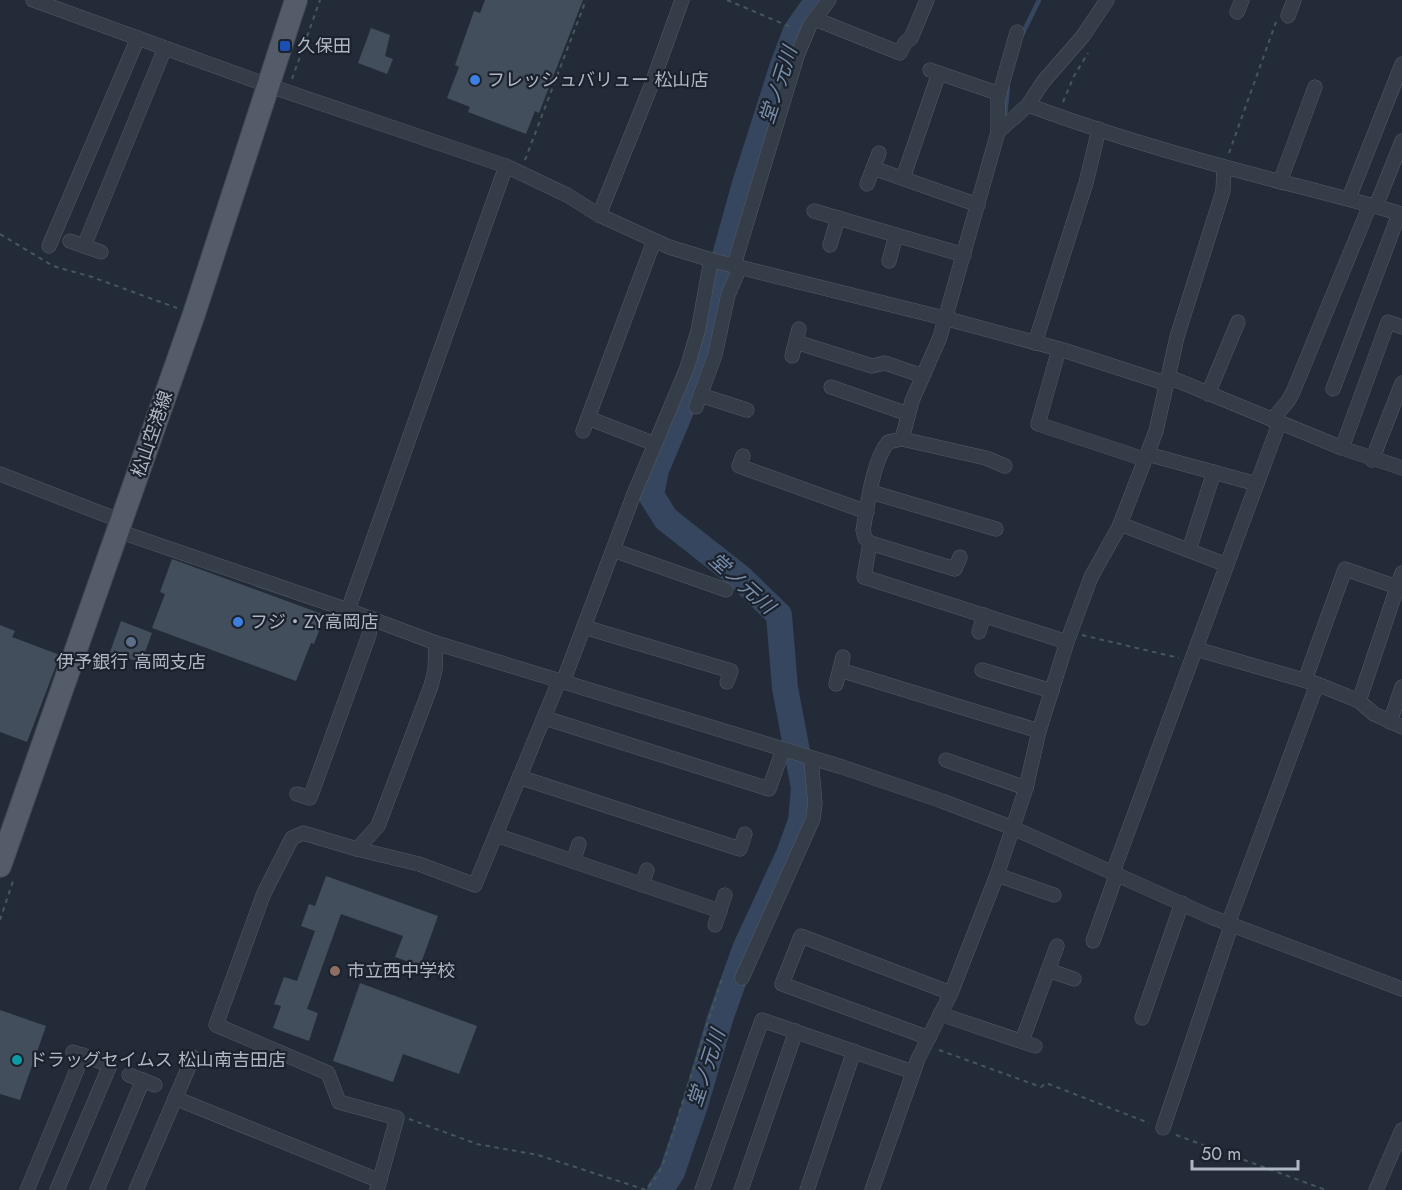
<svg xmlns="http://www.w3.org/2000/svg" width="1402" height="1190" font-family="Jost,'Noto Sans JP',sans-serif">
  <style>
    .lines { fill: none; stroke-linecap: round; stroke-linejoin: round }
    .stream { stroke: #36465e; stroke-width: 4.5 }
    .river { stroke: #36465e; stroke-width: 26 }
    .building { fill: #434e5c }
    .street-casing { stroke: #535b66; stroke-width: 15 }
    .primary-casing { stroke: #3f4651; stroke-width: 24 }
    .path { stroke: #45575a; stroke-width: 2; stroke-dasharray: 4.5 4.5; stroke-linecap: butt }
    .street { stroke: #353d48; stroke-width: 14 }
    .primary { stroke: #535c68; stroke-width: 22 }
    .transit-dot { fill: #1a4fb4; stroke: #1b222d; stroke-width: 2 }
    .shop-dot { fill: #3f7fe0; stroke: #1b222d; stroke-width: 2 }
    .service-dot { fill: #5c6f8a; stroke: #1b222d; stroke-width: 2 }
    .education-dot { fill: #8d6e63; stroke: #1b222d; stroke-width: 2 }
    .culture-dot { fill: #0f9aa8; stroke: #1b222d; stroke-width: 2 }
    .labels { text-anchor: middle; stroke-width: 4.5; stroke-linejoin: round; paint-order: stroke }
    .poi-label { font-size: 18px; fill: #b0b8c4; stroke: #1b222d; text-anchor: start }
    .street-label { font-size: 18px; fill: #b0b8c4; stroke: #1b222d }
    .water-label { font-size: 20px; font-style: italic; fill: #798eab; stroke: #1b222d }
  </style>
  <rect width="100%" height="100%" fill="#222b37"/>
  <g class="lines">
    <g class="stream">
      <polyline points="1022,35 1039,0"/>
      <polyline points="1005,116 1008,87"/>
    </g>
    <polyline class="river" points="660,1190 672,1172 695,1105 720,1019 745,949 789,854 801,821 804,788 785,688 779,615 741,578 666,519 651,495 656,470 698,370 720,274 744,187 783,65 796,31 818,0"/>
  </g>
  <g class="building">
    <polygon points="485,0 583,0 539,113 535,111 526,134 468,112 470,107 447,98 459,67 455,65 474,11 480,13"/>
    <polygon points="371,28 390,35 385,56 393,59 387,74 358,63"/>
    <polygon points="172,559 325,615 314,644 311,643 296,681 152,628 165,594 160,592"/>
    <polygon points="121,621 152,633 141,663 110,652"/>
    <polygon points="0,625 15,631 12,637 60,655 27,742 0,732"/>
    <polygon points="326,876 438,916 420,966 395,957 403,936 341,914 307,1009 318,1013 309,1041 273,1028 281,1006 274,1004 284,977 297,981 315,931 301,926 309,904 315,906"/>
    <polygon points="360,983 477,1026 459,1074 403,1054 393,1082 333,1061"/>
    <polygon points="0,1010 46,1026 20,1100 0,1094"/>
  </g>
  <g class="lines">
    <defs>
      <g id="street">
        <polyline points="33,0 267,85 506,166 567,195 599,215 669,247 715,261 944,318 1063,350 1168,384"/>
        <polyline points="1237,12 1242,0"/>
        <polyline points="1288,16 1294,0"/>
        <polyline points="815,19 900,53 905,43 911,38 927,0"/>
        <polyline points="930,70 1000,94"/>
        <path d="M1028,105C1092,129 1159,149 1225,167C1284,183 1343,197 1402,214"/>
        <polyline points="998,132 998,99 1017,32"/>
        <polyline points="873,168 978,205"/>
        <polyline points="903,178 939,73"/>
        <polyline points="1280,182 1315,87"/>
        <polyline points="867,184 879,153"/>
        <polyline points="1349,198 1402,64"/>
        <polyline points="1376,206 1402,141"/>
        <polyline points="814,211 964,255"/>
        <polyline points="599,215 651,86 682,0"/>
        <polyline points="70,241 101,252"/>
        <polyline points="830,245 838,218"/>
        <polyline points="49,246 138,38"/>
        <polyline points="84,246 165,48"/>
        <polyline points="889,261 896,235"/>
        <polyline points="734,265 797,56 810,25 829,0"/>
        <polyline points="796,342 872,366 885,363 923,376"/>
        <polyline points="1035,343 1086,183 1099,129"/>
        <polyline points="1059,349 1038,424 1144,459"/>
        <polyline points="792,356 799,329"/>
        <polyline points="1169,377 1342,448 1402,468"/>
        <polyline points="831,387 908,414"/>
        <polyline points="1333,389 1399,214"/>
        <polyline points="1208,394 1238,322"/>
        <polyline points="700,395 747,410"/>
        <polyline points="696,407 715,355 728,295 740,267"/>
        <polyline points="588,418 655,444"/>
        <polyline points="1272,420 1288,401 1293,392 1370,205"/>
        <polyline points="583,431 654,241"/>
        <polyline points="902,439 986,458 1005,466"/>
        <polyline points="1342,448 1388,322 1402,327"/>
        <polyline points="1147,454 1257,484"/>
        <polyline points="743,456 739,466 867,512"/>
        <polyline points="1372,460 1402,383"/>
        <polyline points="0,474 121,521"/>
        <polyline points="871,492 996,529"/>
        <polyline points="1120,524 1227,565"/>
        <polyline points="118,531 348,610 436,643 842,767 942,801 1013,828 1211,917 1402,989"/>
        <polyline points="870,543 864,577 1067,642"/>
        <polyline points="613,550 726,590"/>
        <polyline points="1189,550 1214,472"/>
        <path d="M960,557L955,569L870,543L865,538L863,530C868,504 872,463 888,442L902,439L912,401L940,337L998,132L1028,105L1043,82L1083,36L1107,0"/>
        <polyline points="348,610 506,166"/>
        <polyline points="584,627 731,671 727,682"/>
        <polyline points="979,632 984,615"/>
        <polyline points="1196,649 1317,684 1359,701 1374,714 1402,727"/>
        <polyline points="840,670 1039,731"/>
        <polyline points="982,670 1052,691"/>
        <polyline points="1305,680 1345,569 1397,587"/>
        <polyline points="563,682 634,494 687,368 698,331 711,260"/>
        <polyline points="836,684 843,657"/>
        <polyline points="1359,701 1402,573"/>
        <polyline points="545,718 769,789 783,750"/>
        <polyline points="1390,722 1402,687"/>
        <polyline points="946,760 1026,788"/>
        <polyline points="519,777 740,849 745,834"/>
        <polyline points="297,794 310,798 369,635 371,618"/>
        <polyline points="496,835 720,911"/>
        <polyline points="357,849 419,864 475,885 559,681"/>
        <polyline points="573,861 579,844"/>
        <polyline points="1113,872 1279,424"/>
        <polyline points="997,875 1054,895"/>
        <polyline points="642,885 647,870"/>
        <polyline points="1228,924 1317,684"/>
        <polyline points="715,925 725,895"/>
        <polyline points="1093,941 1117,873"/>
        <polyline points="1048,970 1074,979"/>
        <polyline points="742,978 813,819 815,803 811,758"/>
        <polyline points="940,1014 1035,1046"/>
        <polyline points="1142,1018 1182,903"/>
        <polyline points="929,1038 782,984 801,936 951,993"/>
        <polyline points="1022,1041 1057,946"/>
        <polyline points="129,1075 155,1085"/>
        <polyline points="175,1098 380,1181"/>
        <polyline points="1163,1128 1231,926"/>
        <polyline points="27,1190 83,1055"/>
        <polyline points="57,1190 110,1065 73,1052"/>
        <polyline points="97,1190 143,1080"/>
        <polyline points="136,1190 193,1057"/>
        <polyline points="377,1190 397,1118 339,1102 328,1073 216,1025 264,893 292,838 303,833 357,849 378,826 431,686 435,670 436,643"/>
        <polyline points="702,1190 762,1020 913,1072"/>
        <polyline points="741,1190 796,1031"/>
        <polyline points="807,1190 854,1051"/>
        <polyline points="872,1190 918,1059 951,993 997,875 1026,788 1039,731 1067,642 1091,577 1119,527 1156,431 1177,337 1223,191 1224,167"/>
        <polyline points="1376,1190 1402,1130"/>
      </g>
      <polyline id="primary" points="0,866 194,314 296,0"/>
    </defs>
    <use href="#street" class="street-casing"/>
    <use href="#primary" class="primary-casing"/>
    <g class="path">
      <polyline points="727,0 793,28"/>
      <polyline points="292,79 320,0"/>
      <polyline points="1063,102 1074,76 1088,53"/>
      <polyline points="1229,153 1276,22"/>
      <polyline points="525,160 586,0"/>
      <polyline points="0,234 53,266 92,277 177,308"/>
      <polyline points="1082,635 1179,658"/>
      <polyline points="0,920 14,878"/>
      <polyline points="939,1050 1041,1087 1046,1083 1149,1123"/>
      <polyline points="409,1119 477,1144 538,1155 646,1190 659,1173 664,1161 721,981 727,980"/>
      <polyline points="1176,1135 1326,1190"/>
    </g>
    <use href="#street" class="street"/>
    <use href="#primary" class="primary"/>
  </g>
  <rect class="transit-dot" x="279" y="40" width="12" height="12" rx="3"/>
  <g class="shop-dot">
    <circle cx="475" cy="80" r="6"/>
    <circle cx="238" cy="622" r="6"/>
  </g>
  <circle class="service-dot" cx="131" cy="642" r="6"/>
  <circle class="education-dot" cx="335" cy="971" r="6"/>
  <circle class="culture-dot" cx="17" cy="1060" r="6"/>
  <g class="labels">
    <g class="poi-label">
      <text x="297" y="52">久保田</text>
      <text x="487" y="86">フレッシュバリュー 松山店</text>
      <text x="250" y="628">フジ・ZY高岡店</text>
      <text x="131" y="668" text-anchor="middle">伊予銀行 高岡支店</text>
      <text x="347" y="977">市立西中学校</text>
      <text x="29" y="1066">ドラッグセイムス 松山南吉田店</text>
    </g>
    <g class="street-label">
      <text transform="translate(152 434) rotate(-71)" y="6">松山空港線</text>
    </g>
    <g class="water-label">
      <text transform="translate(778 85) rotate(-72)" y="7">堂ノ元川</text>
      <text transform="translate(742 583) rotate(42)" y="7">堂ノ元川</text>
      <text transform="translate(706 1068) rotate(-72)" y="7">堂ノ元川</text>
    </g>
  </g>
  <path d="M1192 1160v9h106v-9" fill="none" stroke="#b0b8c4" stroke-width="3"/>
  <text x="1201" y="1160" font-size="18" fill="#b0b8c4" stroke="#1b222d" stroke-width="4.5" paint-order="stroke">50 m</text>
</svg>
